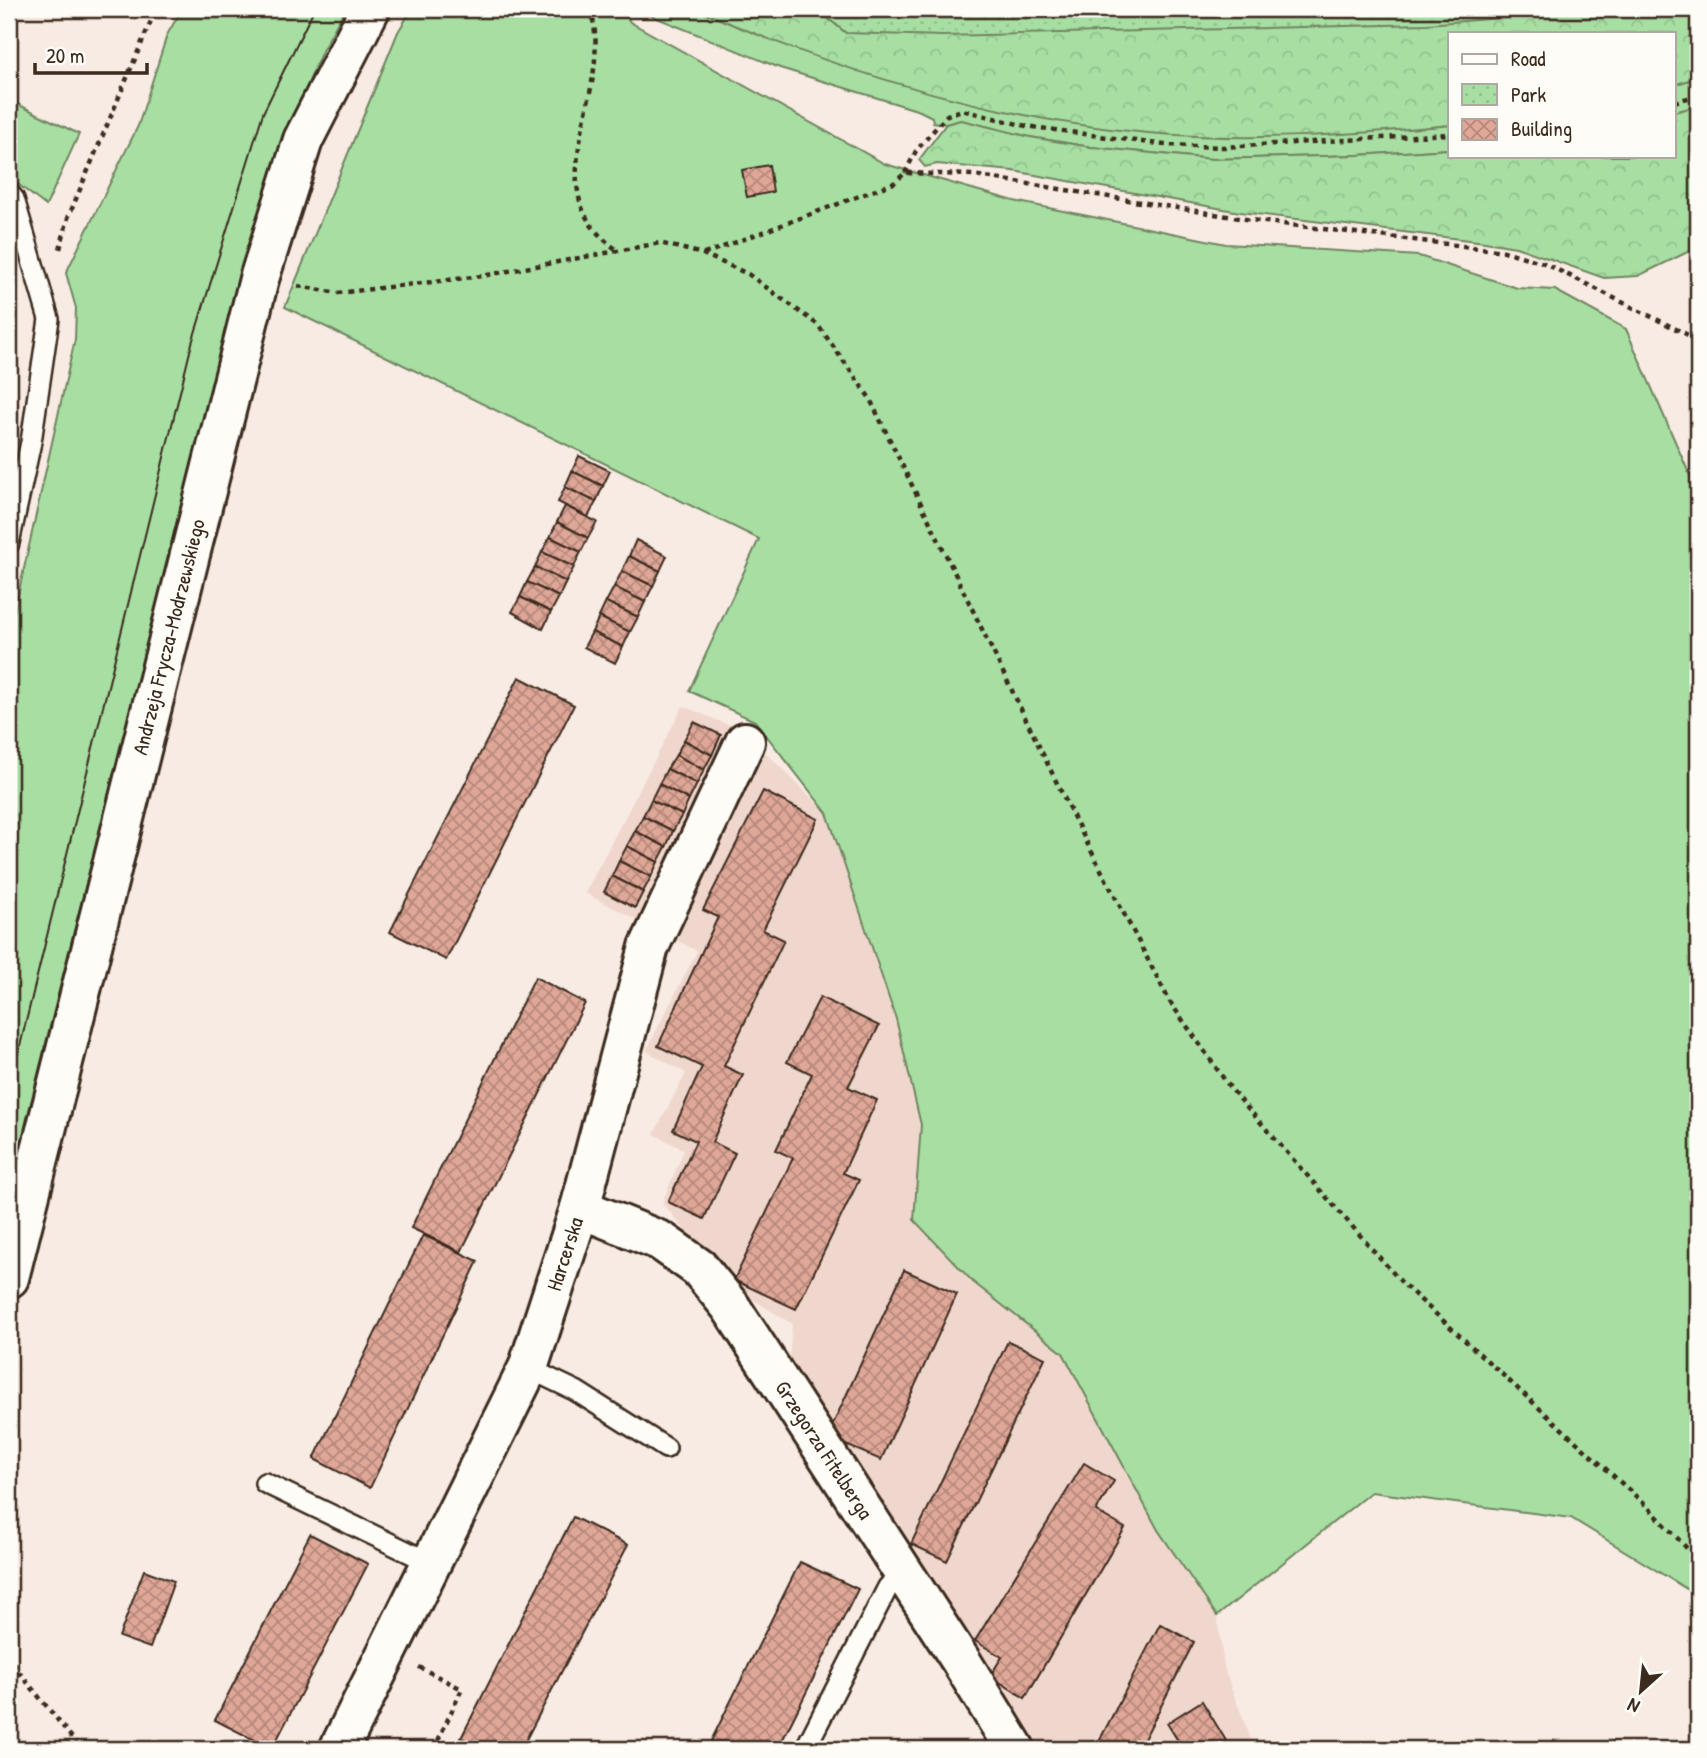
<svg xmlns="http://www.w3.org/2000/svg" width="1707" height="1758" font-family="'Patrick Hand',sans-serif">
  <style>
    .built { fill: #f0d7cd }
    .grass { fill: #a7dfa3; stroke: #718460; stroke-width: 2 }
    .forest { fill: url(#forest-crowns); stroke: #718460; stroke-width: 2 }
    .park { fill: url(#park-dots); stroke: #718460; stroke-width: 2 }
    .building { fill: url(#building-cross-hatch); stroke: #3b2a1e; stroke-width: 2 }
    .lines { fill: none; stroke-linecap: round; stroke-linejoin: round }
    .lane-casing { stroke: #3b2a1e; stroke-width: 24 }
    .street-casing { stroke: #3b2a1e; stroke-width: 44 }
    .secondary-casing { stroke: #3b2a1e; stroke-width: 44 }
    .path { stroke: #3b2a1e; stroke-width: 4.5; stroke-dasharray: 5 5; stroke-linecap: butt }
    .lane { stroke: #fdfcf7; stroke-width: 19 }
    .street { stroke: #fdfcf7; stroke-width: 38 }
    .secondary { stroke: #fdfcf7; stroke-width: 38 }
    .tram { stroke: #3b2a1e; stroke-width: 2 }
    .labels { text-anchor: middle; stroke-width: 6; stroke-linejoin: round; paint-order: stroke }
    .street-label { font-size: 21px; fill: #3b2a1e; stroke: #fdfcf7 }
  </style>
  <defs>
    <pattern id="forest-crowns" width="20" height="18" patternUnits="userSpaceOnUse" patternTransform="scale(1.75)"><rect width="20" height="18" fill="#a7dfa3"/><path d="M2 6a3 3 0 1 1 6 0M12 15a3 3 0 1 1 6 0" fill="none" stroke="#91c08c"/></pattern>
    <pattern id="park-dots" width="8" height="8" patternUnits="userSpaceOnUse" patternTransform="scale(1.75)"><rect width="8" height="8" fill="#a7dfa3"/><path d="M2 2h.1M6 6h.1" fill="none" stroke="#91c08c" stroke-width="1.8" stroke-linecap="round"/></pattern>
    <pattern id="building-cross-hatch" width="8" height="8" patternUnits="userSpaceOnUse" patternTransform="scale(1.75)"><rect width="8" height="8" fill="#dfa798"/><path d="M0 0l8 8M0 8l8-8" fill="none" stroke="#b6887b"/></pattern>
  </defs>
  <rect width="100%" height="100%" fill="#f7ebe4"/>
  <filter id="ink" filterUnits="userSpaceOnUse"><feTurbulence type="fractalNoise" baseFrequency=".0143" numOctaves="2"/><feDisplacementMap in="SourceGraphic" scale="14" xChannelSelector="R" yChannelSelector="G"/><feConvolveMatrix kernelMatrix="1 2 1 2 8 2 1 2 1" color-interpolation-filters="sRGB"/></filter>
  <g filter="url(#ink)">
    <polygon class="built" points="683,706 745,732 827,813 896,1019 921,1125 914,1220 973,1282 1063,1353 1158,1530 1217,1616 1225,1672 1255,1749 1031,1749 788,1375 792,1324 733,1287 662,1203 684,1150 654,1134 686,1073 646,1051 697,951 585,893"/>
    <g class="grass">
      <polygon points="182,9 345,9 322,51 288,130 260,212 193,458 9,1190 9,636 75,339 76,308 66,273 138,126 167,35"/>
      <polygon points="412,9 623,9 630,22 885,164 1014,201 1226,244 1419,256 1517,288 1555,290 1626,329 1698,494 1698,1596 1571,1518 1371,1492 1217,1616 1158,1530 1063,1353 973,1282 914,1220 921,1125 896,1019 827,813 755,721 689,691 759,539 285,307 398,32"/>
      <path d="M635,9C654,9 675,6 693,9C713,11 751,32 772,40C827,60 883,78 939,94C1107,141 1277,142 1450,125V149L1358,155L1212,159L1091,147L1030,137L961,120L946,124L933,122L932,117L920,111L780,68Z"/>
      <polygon points="1698,77 1698,106 1674,112 1674,85"/>
      <polygon points="9,100 79,134 46,206 9,177"/>
      <path d="M9,260C16,308 19,356 9,404Z"/>
    </g>
    <g class="forest">
      <path d="M696,9H817L846,33L1698,9V77L1674,85V33H1450V125C1351,135 1248,142 1148,133C993,119 838,71 696,9Z"/>
      <polygon points="1698,106 1698,247 1638,276 1604,278 1516,247 1485,242 1240,212 1013,171 937,164 925,167 919,160 946,124 961,120 1030,137 1091,147 1212,159 1358,155 1450,149 1450,156 1674,156 1674,112"/>
    </g>
    <polygon class="park" points="817,9 1612,9 1427,24 942,36 846,33"/>
    <g class="building">
      <polygon points="769,165 773,192 747,197 742,170"/>
      <polygon points="579,456 610,471 603,486 572,471"/>
      <polygon points="572,471 603,486 596,502 565,487"/>
      <polygon points="565,487 596,502 588,517 558,502"/>
      <polygon points="565,506 597,522 588,538 557,522"/>
      <polygon points="557,522 588,538 581,552 550,537"/>
      <polygon points="550,537 581,552 574,567 542,552"/>
      <polygon points="636,540 667,556 660,571 629,556"/>
      <polygon points="542,552 574,567 566,582 535,567"/>
      <polygon points="629,556 660,571 653,586 622,571"/>
      <polygon points="535,567 566,582 559,597 527,582"/>
      <polygon points="622,571 653,586 645,602 614,587"/>
      <polygon points="527,582 559,597 551,612 520,597"/>
      <polygon points="614,587 645,602 638,617 606,602"/>
      <polygon points="520,597 551,612 543,629 512,612"/>
      <polygon points="606,602 638,617 630,632 599,617"/>
      <polygon points="599,617 630,632 623,647 592,632"/>
      <polygon points="592,632 623,647 615,663 584,647"/>
      <polygon points="519,677 574,705 446,960 390,932"/>
      <polygon points="694,722 721,735 712,755 684,740"/>
      <polygon points="684,740 712,755 704,770 676,755"/>
      <polygon points="676,755 704,770 697,784 667,769"/>
      <polygon points="667,769 697,784 689,800 659,784"/>
      <polygon points="659,784 689,800 682,815 651,800"/>
      <polygon points="763,791 818,819 763,930 784,940 724,1066 743,1075 712,1142 735,1153 704,1219 668,1202 696,1141 673,1130 702,1067 658,1046 718,917 703,910"/>
      <polygon points="651,800 682,815 673,831 643,816"/>
      <polygon points="643,816 673,831 666,847 635,831"/>
      <polygon points="635,831 666,847 658,862 627,846"/>
      <polygon points="627,846 658,862 651,877 619,861"/>
      <polygon points="619,861 651,877 643,892 612,876"/>
      <polygon points="612,876 643,892 635,908 604,892"/>
      <polygon points="535,977 585,1003 461,1252 411,1228"/>
      <polygon points="820,997 879,1026 848,1087 877,1100 843,1173 859,1180 796,1309 734,1280 793,1158 776,1150 812,1074 787,1062"/>
      <polygon points="423,1235 478,1261 370,1488 314,1459"/>
      <polygon points="904,1270 957,1294 881,1460 827,1437"/>
      <polygon points="1008,1341 1045,1358 947,1561 911,1544"/>
      <polygon points="1084,1463 1114,1481 1096,1511 1125,1528 1025,1698 990,1676 1002,1657 975,1641"/>
      <polygon points="573,1517 628,1545 521,1749 483,1749 461,1738"/>
      <polygon points="310,1534 368,1564 272,1749 215,1720"/>
      <polygon points="800,1562 858,1589 778,1749 707,1749"/>
      <polygon points="144,1570 174,1581 150,1648 119,1637"/>
      <polygon points="1160,1624 1194,1642 1139,1749 1095,1749"/>
      <polygon points="1202,1701 1231,1749 1183,1749 1167,1723"/>
    </g>
    <g class="lines">
      <defs>
        <g id="lane">
          <polyline points="9,193 14,199 49,319 31,442 9,543"/>
          <polyline points="528,1368 576,1391 666,1448"/>
          <polyline points="265,1483 433,1564"/>
          <polyline points="805,1749 888,1587 905,1574"/>
        </g>
        <g id="street">
          <polyline points="580,1208 661,1241 699,1268 730,1306 961,1661 1015,1749"/>
          <polyline points="339,1749 528,1368 580,1208 649,947 745,742"/>
        </g>
        <polyline id="secondary" points="9,1278 259,279 303,140 370,9"/>
      </defs>
      <use href="#lane" class="lane-casing"/>
      <use href="#street" class="street-casing"/>
      <use href="#secondary" class="secondary-casing"/>
      <g class="path">
        <path d="M590,9C618,92 527,191 619,251"/>
        <polyline points="1674,102 1698,95"/>
        <polyline points="905,173 916,151 947,115 962,110 1026,126 1165,145 1224,147 1450,134"/>
        <polyline points="60,249 68,218 156,9"/>
        <polyline points="704,254 894,183 905,173 973,175 1258,221 1504,251 1544,263 1698,340"/>
        <polyline points="298,286 338,293 482,276 660,243 703,254 748,274 818,325 869,397 1074,818 1170,1002 1231,1089 1403,1284 1651,1510 1698,1560"/>
        <polyline points="9,1654 19,1672 81,1749"/>
        <polyline points="419,1667 462,1689 434,1749"/>
      </g>
      <use href="#lane" class="lane"/>
      <use href="#street" class="street"/>
      <use href="#secondary" class="secondary"/>
      <polyline class="tram" points="9,1091 192,343 263,113 314,9"/>
    </g>
  </g>
  <g class="labels">
    <g class="street-label">
      <text transform="translate(169 637) rotate(-76)" y="7">Andrzeja Frycza-Modrzewskiego</text>
      <text transform="translate(565 1254) rotate(-72)" y="7">Harcerska</text>
      <text transform="translate(824 1450) rotate(57)" y="7">Grzegorza Fitelberga</text>
    </g>
  </g>
  <rect width="1707" height="1758" fill="none" stroke="#fdfcf7" stroke-width="35"/>
  <rect x="18" y="18" width="1672" height="1723" fill="none" stroke="#3b2a1e" stroke-width="2.5" filter="url(#ink)"/>
  <rect x="1448" y="32" width="228" height="126" fill="#fdfcf7" stroke="#afa8a0" stroke-width="2"/>
  <rect x="1462" y="54" width="35" height="10" fill="#fdfcf7" stroke="#afa8a0" stroke-width="2"/>
  <text x="1511" y="66" font-size="21" fill="#3b2a1e">Road</text>
  <rect x="1462" y="84" width="35" height="21" fill="url(#park-dots)" stroke="#afa8a0" stroke-width="2"/>
  <text x="1511" y="102" font-size="21" fill="#3b2a1e">Park</text>
  <rect x="1462" y="119" width="35" height="21" fill="url(#building-cross-hatch)" stroke="#afa8a0" stroke-width="2"/>
  <text x="1511" y="136" font-size="21" fill="#3b2a1e">Building</text>
  <g transform="translate(1641 1691) rotate(207)" stroke="#fdfcf7" stroke-width="5" paint-order="stroke">
  <path d="M0-5L12 26L0 18L-12 26Z" fill="#3b2a1e"/>
  <text y="-10" font-size="19" font-weight="bold" text-anchor="middle" fill="#3b2a1e">N</text>
  </g>
  <path d="M35 63v10h112v-10" fill="none" stroke="#3b2a1e" stroke-width="3.5"/>
  <text x="46" y="63" font-size="21" fill="#3b2a1e" stroke="#fdfcf7" stroke-width="5" paint-order="stroke">20 m</text>
</svg>
